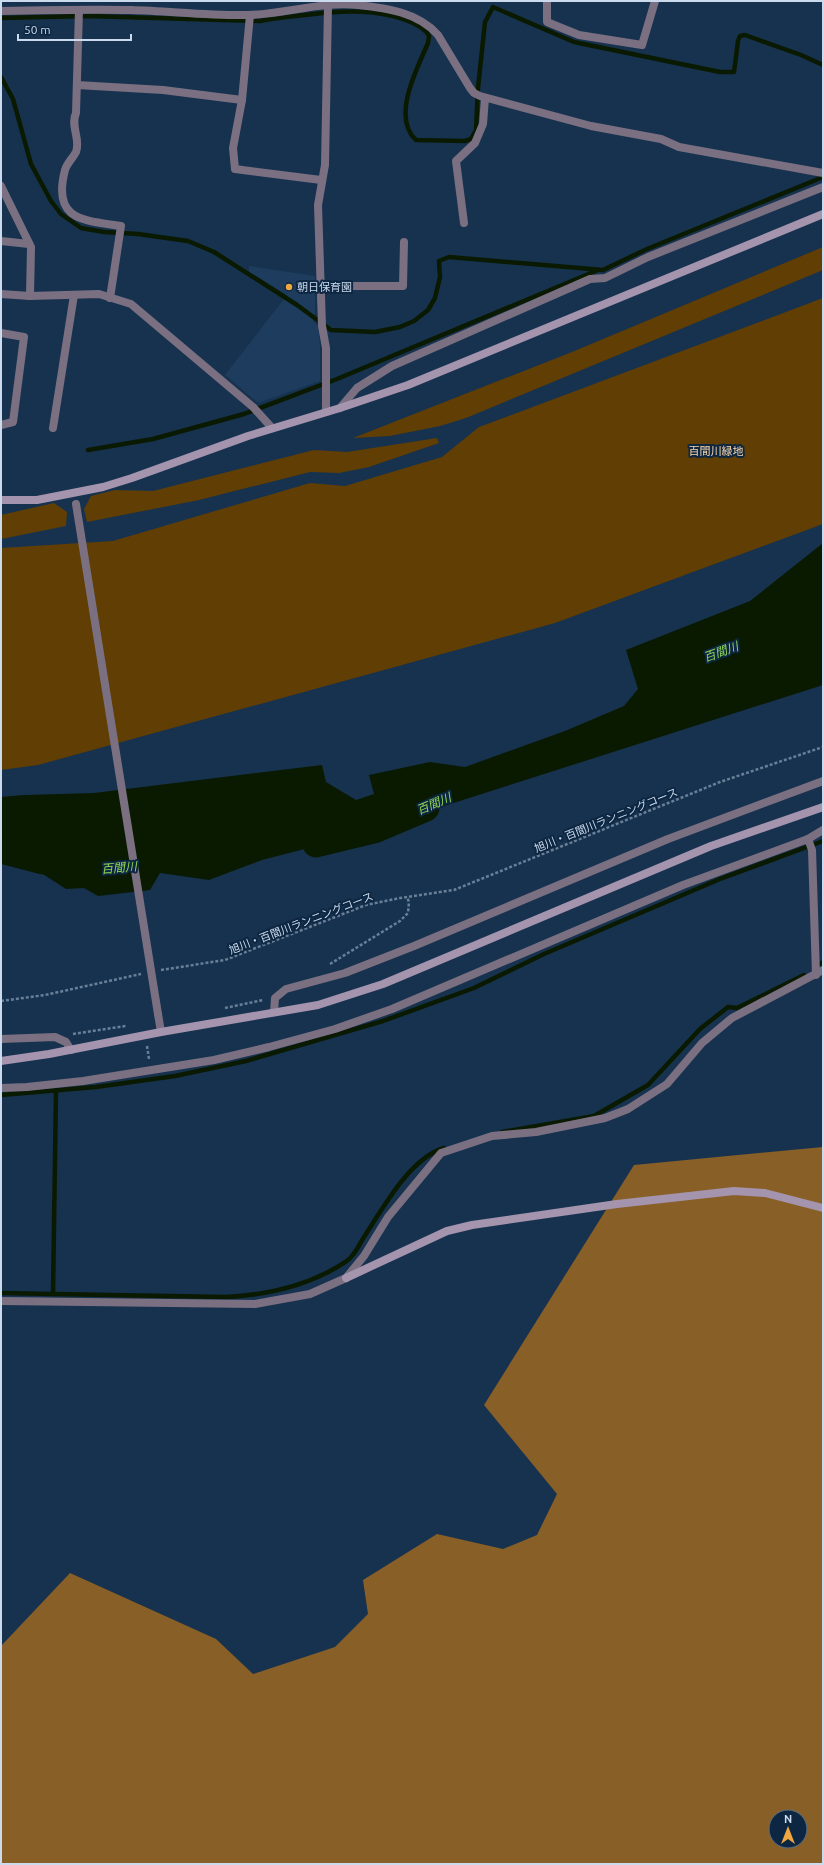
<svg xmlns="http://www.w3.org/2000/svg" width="824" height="1865" font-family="Ubuntu,'Noto Sans JP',sans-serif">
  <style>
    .built { fill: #1d3c5e }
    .green { fill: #613e03 }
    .forest { fill: #885f26; fill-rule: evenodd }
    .water { fill: #0a1a00 }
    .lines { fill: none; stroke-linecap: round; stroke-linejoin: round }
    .stream { stroke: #0a1a00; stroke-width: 4.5 }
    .river { stroke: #0a1a00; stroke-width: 27 }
    .path { stroke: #697f97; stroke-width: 2.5; stroke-dasharray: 3 2; stroke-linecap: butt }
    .street { stroke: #7a7081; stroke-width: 8 }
    .secondary { stroke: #a494ae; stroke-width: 8 }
    .street-bridge { stroke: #7a7081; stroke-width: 8 }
    .poi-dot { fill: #efa73e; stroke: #0d2743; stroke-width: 1.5 }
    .labels { text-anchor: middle; stroke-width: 4; stroke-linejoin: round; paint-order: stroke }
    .poi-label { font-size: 11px; fill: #cbdaed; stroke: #0d2743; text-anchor: start }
    .park-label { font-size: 11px; fill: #fed8ab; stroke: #0d2743 }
    .street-label { font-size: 11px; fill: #cbdaed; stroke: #0d2743 }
    .water-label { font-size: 12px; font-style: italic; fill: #93d851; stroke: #0d2743 }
  </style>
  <rect width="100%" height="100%" fill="#17324f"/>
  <polygon class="built" points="249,266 315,276 315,314 313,321 318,326 320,346 320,381 258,403 225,375 287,295 249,272"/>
  <g class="green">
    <polygon points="823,247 823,270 466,418 440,426 390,436 353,438 572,352"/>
    <polygon points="823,298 823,524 555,623 38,765 1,770 1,548 113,541 310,483 345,486 442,457 479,427"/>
    <polygon points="437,438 439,443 369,467 339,473 310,472 199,500 87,522 84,509 91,496 115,490 153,491 314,450 347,452"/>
    <polygon points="54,503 67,512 66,526 1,539 1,515"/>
  </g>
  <path class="forest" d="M823,1147V1864H1V1646L70,1573L216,1639L253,1674L335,1647L368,1614L363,1580L437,1534L503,1549L537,1535L557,1494L484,1405L634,1165ZM776,1817H800V1841H776Z"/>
  <polygon class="water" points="823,543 823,685 328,843 262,860 209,880 160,873 150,890 98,896 84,888 66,889 1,847 1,797 24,795 94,793 322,765 326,782 356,800 374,794 369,775 430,762 465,767 565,731 624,706 638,689 626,650 750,601"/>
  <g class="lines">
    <g class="stream">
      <path d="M1,18L87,16L260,21L271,19C316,14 370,3 413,23C419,26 426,29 429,36L428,43C417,69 391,117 416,140L465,141L471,139L476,130L478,88L485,22L493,7L574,42L720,72H734L738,41L740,36L745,35L801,55L823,65"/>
      <polyline points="1,77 13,99 31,164 51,201 61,214 81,228 104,232 138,234 188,241 214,252 297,305 331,330 375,332 400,327 414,321 428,310 435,298 440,277 439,261 449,257 603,270 647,249 823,177"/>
      <polyline points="88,450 153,439 244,414 337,379 598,270"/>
      <polyline points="820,964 823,962"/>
      <polyline points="1,1095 96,1087 175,1076 246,1061 383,1021 474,988 544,954 720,879 823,841"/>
      <polyline points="502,1132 594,1116 648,1085 700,1029 728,1007 737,1008 804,975"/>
      <polyline points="1,1293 53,1294 56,1091"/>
      <path d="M53,1294L226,1297C265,1295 306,1286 339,1266C343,1263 348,1261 351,1257C357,1251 360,1243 364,1237C383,1208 410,1158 444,1148"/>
    </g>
    <g class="river">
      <polyline points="316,844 374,830 426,808"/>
      <polyline points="1,850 43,861"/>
    </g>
    <g class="path">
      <polyline points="330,964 400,921 408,913 409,902 407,897"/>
      <polyline points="161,970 225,960 366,905 400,898 454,890 720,782 823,747"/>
      <polyline points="1,1001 45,995 141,974"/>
      <polyline points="225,1008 263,1000"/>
      <polyline points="73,1034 126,1026"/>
      <polyline points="147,1046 149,1059"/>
    </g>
    <g class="street">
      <polyline points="547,1 547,22 579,35 642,45 655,1"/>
      <path d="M79,10L76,113C70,126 81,139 76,152C73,158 67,163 65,170C52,220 82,220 121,226L110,298"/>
      <path d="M1,11C44,10 88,9 131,10C170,11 210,16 249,15C286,14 321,1 358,5C386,8 418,12 438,35L470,88L474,93L480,96L591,126L661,139L679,147L823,173"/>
      <polyline points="250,15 242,100 233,148 235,169 321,180"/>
      <polyline points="77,85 163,90 242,100"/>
      <polyline points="1,186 31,247 30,296 99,294 131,304 253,407 272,428"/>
      <polyline points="464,223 456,161 475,143 483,124 485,98"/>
      <polyline points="1,241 29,244"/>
      <polyline points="322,286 403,286 404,242"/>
      <polyline points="1,294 30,296"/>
      <polyline points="1,333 24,337 13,422 1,425"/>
      <polyline points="340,408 357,388 392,366 590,279 605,278 648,257 823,187"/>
      <polyline points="326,412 326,348 322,326 318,205 325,165 328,5"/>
      <polyline points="53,428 74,295"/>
      <polyline points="808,839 812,850 816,975"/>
      <polyline points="274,1012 275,998 286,989 345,973 414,946 668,839 823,781"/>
      <polyline points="158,1014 161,1032"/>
      <polyline points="1,1039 55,1037 66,1042 71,1050"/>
      <polyline points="1,1088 27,1087 83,1081 214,1060 269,1047 335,1029 392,1009 683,885 808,839 823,830"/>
      <polyline points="1,1301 255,1304 310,1294 346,1278 364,1256 388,1217 441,1153 492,1136 536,1132 605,1118 628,1109 667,1084 702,1043 732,1018 823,970"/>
    </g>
    <g class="secondary">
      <polyline points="1,500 37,500 103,487 132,478 248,436 340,408 408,385 823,214"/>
      <polyline points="1,1061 49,1054 161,1032 318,1005 383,984 711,846 823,807"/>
      <polyline points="346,1278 447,1231 472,1225 617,1204 734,1191 765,1193 823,1208"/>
    </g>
    <polyline class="street-bridge" points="76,504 158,1014"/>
  </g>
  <circle class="poi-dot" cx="289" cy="287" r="4"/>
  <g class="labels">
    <g class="poi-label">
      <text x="297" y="291">朝日保育園</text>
    </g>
    <g class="park-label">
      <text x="716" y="455">百間川緑地</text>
    </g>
    <g class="street-label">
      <text transform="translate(606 820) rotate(-22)" y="4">旭川・百間川ランニングコース</text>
      <text transform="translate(301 923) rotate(-21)" y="4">旭川・百間川ランニングコース</text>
    </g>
    <g class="water-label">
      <text transform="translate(721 652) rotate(-20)" y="4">百間川</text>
      <text transform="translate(434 804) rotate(-23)" y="4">百間川</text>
      <text transform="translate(119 868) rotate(-5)" y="4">百間川</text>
    </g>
  </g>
  <rect width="824" height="1865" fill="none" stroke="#cbdaed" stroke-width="4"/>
  <g transform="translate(788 1829)"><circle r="19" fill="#0d2743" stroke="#596f87"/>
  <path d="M0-3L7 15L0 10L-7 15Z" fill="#efa73e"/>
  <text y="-6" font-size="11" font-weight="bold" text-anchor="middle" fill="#cbdaed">N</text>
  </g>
  <path d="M18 34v6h113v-6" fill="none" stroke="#cbdaed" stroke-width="2"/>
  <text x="24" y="34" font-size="12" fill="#cbdaed" stroke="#0d2743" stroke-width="3" paint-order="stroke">50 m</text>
</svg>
